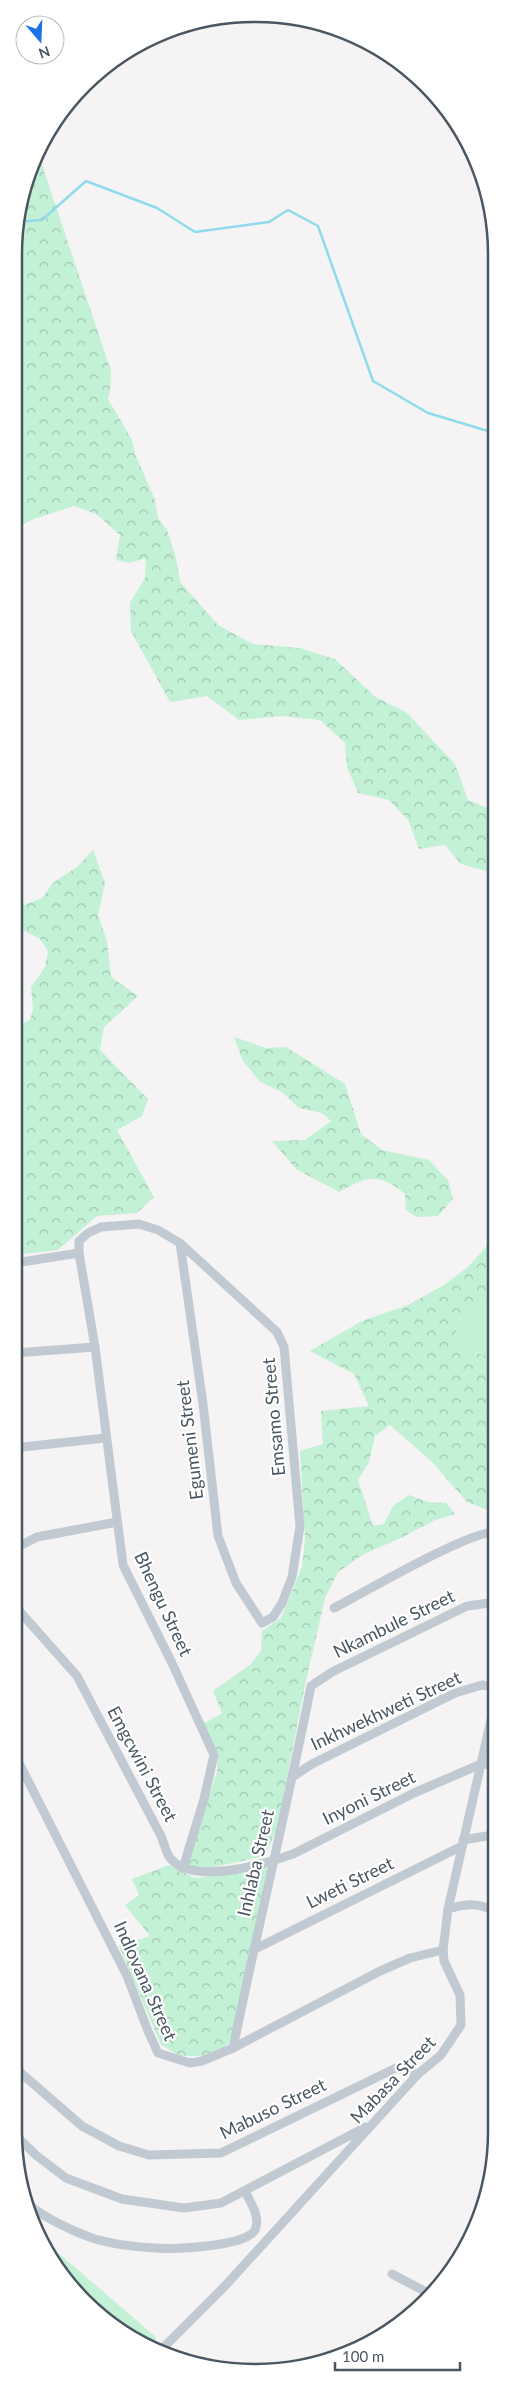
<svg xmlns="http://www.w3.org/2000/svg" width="510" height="2387" font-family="Lato,sans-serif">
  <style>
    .grass { fill: #c3f1d5 }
    .forest { fill: url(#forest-crowns) }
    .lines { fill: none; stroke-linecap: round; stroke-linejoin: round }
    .stream { stroke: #90daee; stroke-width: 2.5 }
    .minor { stroke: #c1cad2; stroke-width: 9 }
    .labels { text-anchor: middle; stroke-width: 4.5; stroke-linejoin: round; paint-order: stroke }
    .street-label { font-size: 18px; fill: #4a5661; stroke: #fff }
    .rim { fill: none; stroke: #4a5661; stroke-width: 2.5 }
  </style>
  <defs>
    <pattern id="forest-crowns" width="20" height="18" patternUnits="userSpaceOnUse" patternTransform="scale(1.25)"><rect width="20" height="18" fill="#c3f1d5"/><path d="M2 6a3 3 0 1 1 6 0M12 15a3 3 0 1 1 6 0" fill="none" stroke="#a0c6b0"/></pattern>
  </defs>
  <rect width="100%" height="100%" fill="#f5f3f3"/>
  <g class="grass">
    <polygon points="495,1288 495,1382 486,1356 465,1349 455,1328 464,1313"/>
    <polygon points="42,2239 157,2338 149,2346 84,2302"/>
  </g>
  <g class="forest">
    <polygon points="39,156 111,371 110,391 108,399 132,440 135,454 155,500 158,518 167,530 176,558 180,582 218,625 253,644 300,648 335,659 374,696 407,713 455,764 468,800 495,811 495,878 489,872 461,864 445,845 419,849 408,820 389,800 358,793 347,767 345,743 320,720 282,716 239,720 207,696 170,702 131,631 130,603 145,578 146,558 130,563 116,560 120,535 96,514 74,506 31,520 15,529 16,224"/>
    <polygon points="93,850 105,883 98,915 107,941 111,977 138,996 104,1027 100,1050 148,1099 142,1116 117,1130 154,1197 137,1213 97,1216 58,1250 15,1255 15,1027 30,1020 33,1009 31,987 45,967 48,951 40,939 23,930 16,908 42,898 54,882 77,867"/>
    <path d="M234,1037L266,1048L286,1047L345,1084L361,1134L382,1150L429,1160L448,1180L453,1199L438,1216L416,1217L406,1210L405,1194C378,1172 368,1176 339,1192L296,1169L272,1141L305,1140L331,1121L322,1113L299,1108L282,1092L260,1082L243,1061Z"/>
    <polygon points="495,1188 495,1288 464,1313 455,1328 465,1349 486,1356 495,1382 495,1513 467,1502 432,1462 390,1425 375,1436 369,1462 358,1480 373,1526 384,1524 393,1506 409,1495 428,1502 446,1503 455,1514 435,1520 401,1538 364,1554 338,1572 325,1598 305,1685 277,1829 265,1856 209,1868 186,1865 217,1772 218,1755 203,1724 222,1713 213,1691 251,1664 261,1651 262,1631 281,1618 302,1567 305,1539 300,1451 323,1444 321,1411 369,1406 354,1374 310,1351 362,1321 408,1305 444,1285 468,1267 486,1247"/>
    <polygon points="169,1865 195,1878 224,1875 268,1866 236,2034 223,2049 203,2056 180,2056 161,2045 119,1946 150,1936 125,1905 139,1895 132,1879"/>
  </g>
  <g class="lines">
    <polyline class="stream" points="16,222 42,220 86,181 157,208 195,232 269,222 288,210 318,226 373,381 428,413 488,431 496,441"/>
    <g class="minor">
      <polyline points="180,1243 203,1404 218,1536 236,1583 262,1623 273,1617 282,1603 292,1577 300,1526 284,1347 277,1332 180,1243 158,1230 139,1224 101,1227 88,1233 79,1241 79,1253 95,1347 123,1565 172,1663 214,1755 204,1799 183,1868"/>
      <polyline points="15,1263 79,1253"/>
      <polyline points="15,1353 95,1347"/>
      <polyline points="14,1448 105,1438"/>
      <polyline points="14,1549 37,1537 117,1522"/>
      <path d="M14,1605L77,1676L161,1836C164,1843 166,1853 170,1858C193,1886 264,1864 293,1854L414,1793L481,1764L495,1765"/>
      <path d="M334,1608C365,1592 467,1532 495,1532"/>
      <polyline points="14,1753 127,1976 148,2031 158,2053 190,2063 202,2061 233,2048 380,1971 410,1958 443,1950"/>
      <polyline points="294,1776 312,1764 455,1693 482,1685 495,1687"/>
      <polyline points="463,1840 487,1836 494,1838"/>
      <path d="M448,1909C465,1904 478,1902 494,1911"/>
      <polyline points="253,1950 462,1846"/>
      <path d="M233,2048C258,1927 287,1807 311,1686L332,1672L467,1606L489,1603L495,1608"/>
      <polyline points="14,2067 82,2126 119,2146 149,2155 221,2153 396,2068 418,2074"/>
      <polyline points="14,2134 37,2156 66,2178 122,2199 184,2208 221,2203 366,2127"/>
      <path d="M28,2204C43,2217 72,2231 92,2238C111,2244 136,2247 156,2248C174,2250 247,2246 255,2230C261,2217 250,2202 245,2191"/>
      <polyline points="392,2274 430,2294"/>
      <polyline points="159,2352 224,2287 418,2074 441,2055 461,2025 460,1995 444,1961 443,1950 448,1909 495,1702"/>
    </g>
  </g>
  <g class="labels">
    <g class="street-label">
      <text transform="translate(274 1417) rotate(-95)" y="6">Emsamo Street</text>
      <text transform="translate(190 1440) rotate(-97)" y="6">Egumeni Street</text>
      <text transform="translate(163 1604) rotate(65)" y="6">Bhengu Street</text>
      <text transform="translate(394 1624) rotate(-26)" y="6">Nkambule Street</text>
      <text transform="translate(386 1711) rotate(-25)" y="6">Inkhwekhweti Street</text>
      <text transform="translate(142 1764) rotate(62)" y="6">Emgcwini Street</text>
      <text transform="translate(369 1798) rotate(-26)" y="6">Inyoni Street</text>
      <text transform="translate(256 1863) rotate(-77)" y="6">Inhlaba Street</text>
      <text transform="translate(350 1883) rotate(-26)" y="6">Lweti Street</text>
      <text transform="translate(145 1981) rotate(66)" y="6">Indlovana Street</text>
      <text transform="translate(393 2080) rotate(-46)" y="6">Mabasa Street</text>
      <text transform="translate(273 2109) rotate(-26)" y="6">Mabuso Street</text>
    </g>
  </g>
  <path d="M0 0H510V2387H0ZM254 22H256A232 232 0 0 1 488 254V2132A232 232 0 0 1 256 2364H254A232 232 0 0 1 22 2132V254A232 232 0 0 1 254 22Z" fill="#fff" fill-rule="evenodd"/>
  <path class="rim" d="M254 22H256A232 232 0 0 1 488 254V2132A232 232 0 0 1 256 2364H254A232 232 0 0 1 22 2132V254A232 232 0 0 1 254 22Z"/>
  <g transform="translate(40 40) rotate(161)"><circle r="24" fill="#ffffff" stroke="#b7bbc0"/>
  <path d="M0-4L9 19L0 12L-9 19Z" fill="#1a73e8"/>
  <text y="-8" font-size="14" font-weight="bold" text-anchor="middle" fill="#4a5661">N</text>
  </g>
  <path d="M335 2362v8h125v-8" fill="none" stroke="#4a5661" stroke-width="2.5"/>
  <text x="342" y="2362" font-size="15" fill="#4a5661" stroke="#ffffff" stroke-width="4" paint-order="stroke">100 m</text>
</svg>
